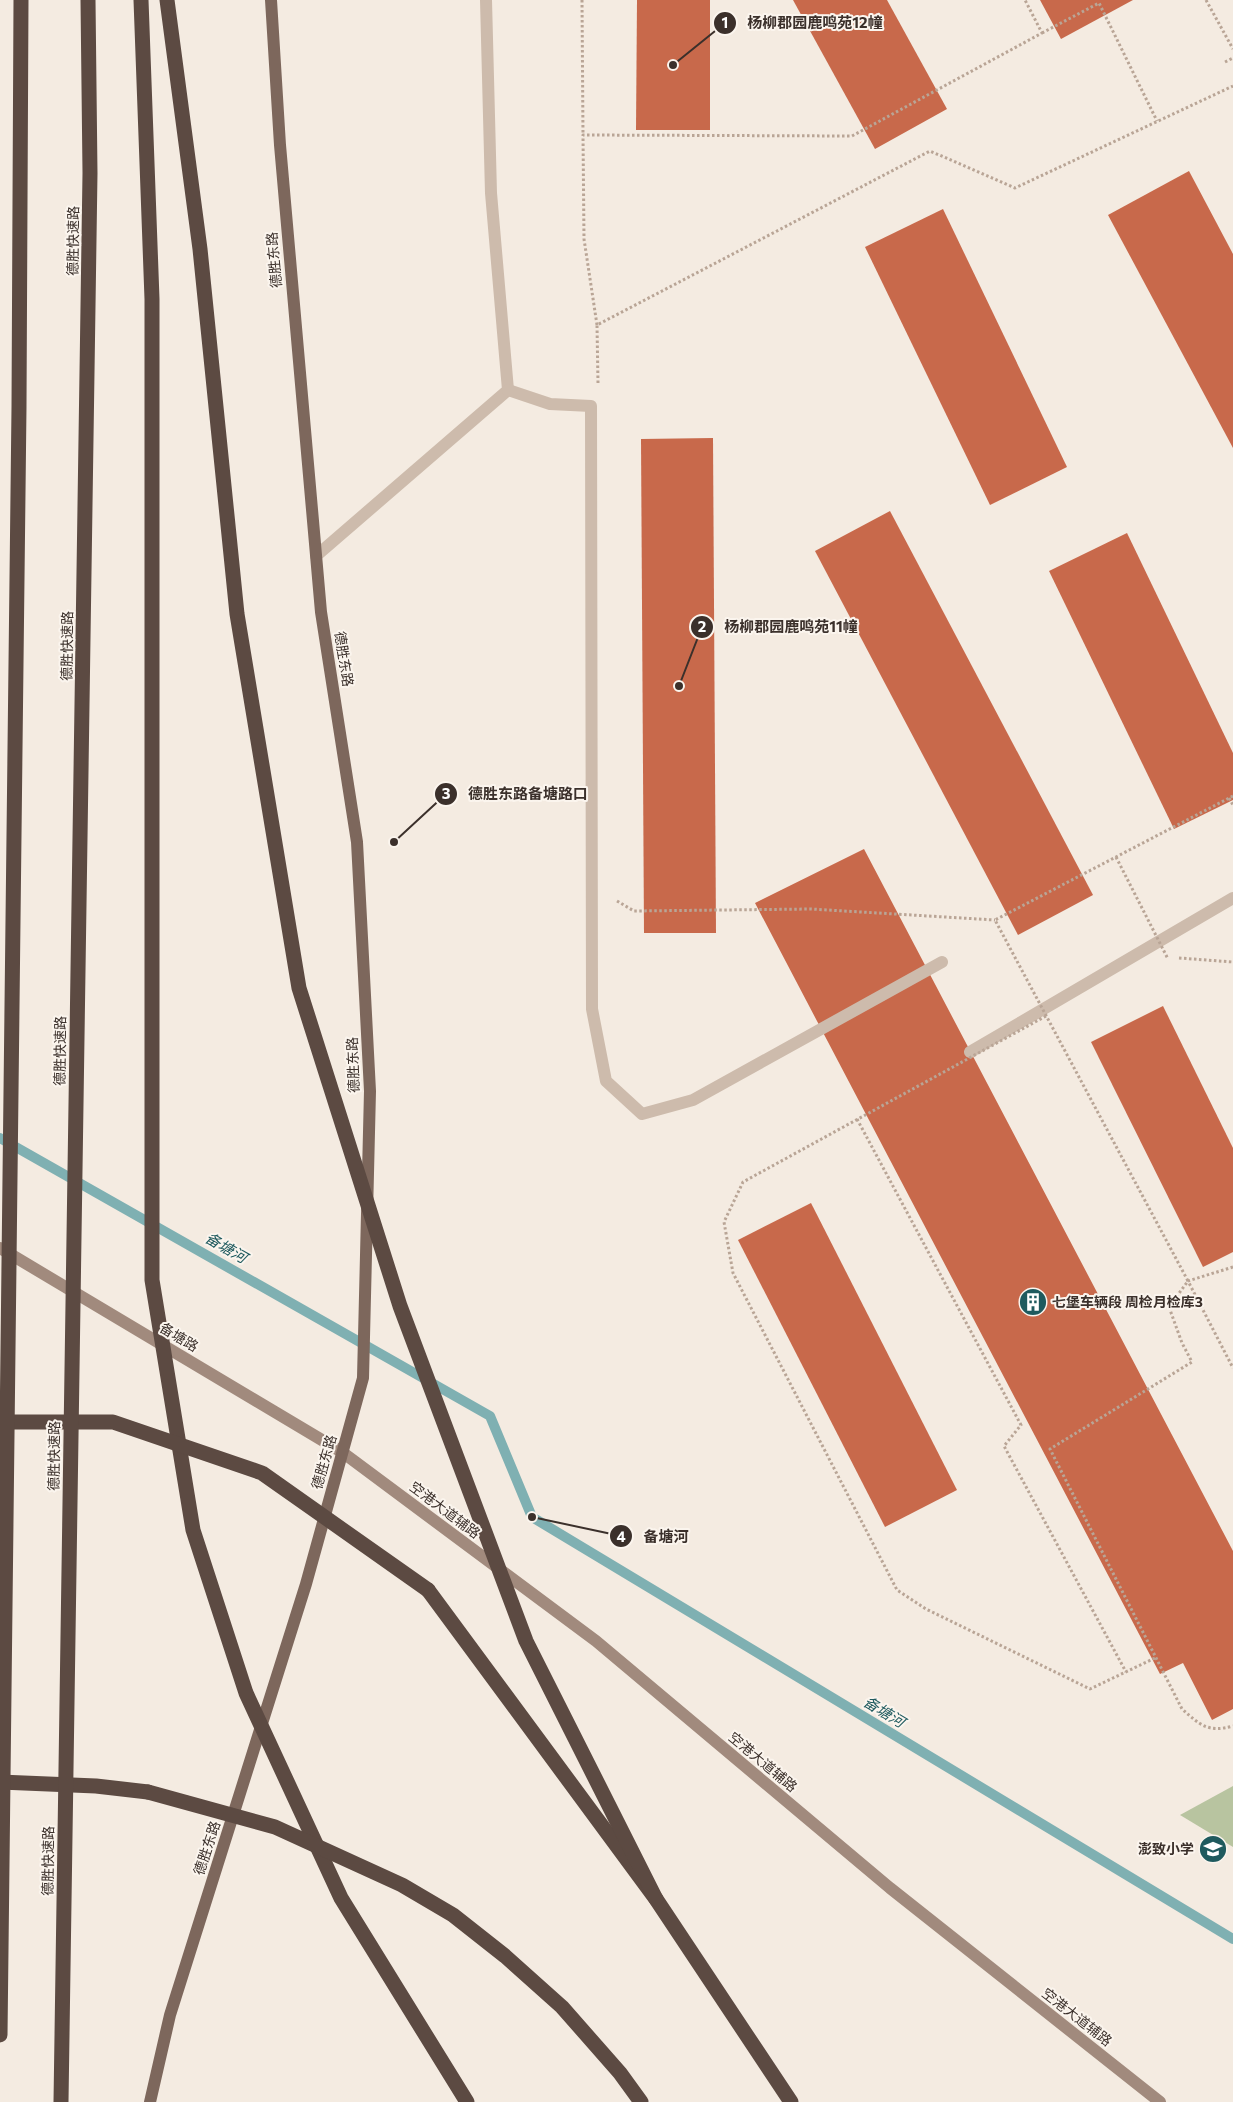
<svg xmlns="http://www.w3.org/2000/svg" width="1233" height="2102" font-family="Commissioner,'Noto Sans SC',sans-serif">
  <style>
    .green { fill: #b8c4a0 }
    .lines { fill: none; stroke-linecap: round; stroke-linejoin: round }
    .stream { stroke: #7fb0b2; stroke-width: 10 }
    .building { fill: #c8694b }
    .path { stroke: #b9a596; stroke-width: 3; stroke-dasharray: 2.5 2.5; stroke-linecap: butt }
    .lane { stroke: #cdbbac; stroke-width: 12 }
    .secondary { stroke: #a18a7d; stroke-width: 12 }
    .primary { stroke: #7d675c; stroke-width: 12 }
    .highway { stroke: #5c4a42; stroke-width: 15 }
    .path-bridge { stroke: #b9a596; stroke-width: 3; stroke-dasharray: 2.5 2.5; stroke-linecap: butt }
    .street-bridge { stroke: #cdbbac; stroke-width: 12 }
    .highway-bridge { stroke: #5c4a42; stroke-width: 15 }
    .labels { text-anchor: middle; stroke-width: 4; stroke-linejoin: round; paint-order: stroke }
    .street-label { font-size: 14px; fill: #3b302b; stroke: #fbf5ee }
    .poi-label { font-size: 14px; font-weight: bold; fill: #3b302b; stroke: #fbf5ee; text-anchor: start }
    .water-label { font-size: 15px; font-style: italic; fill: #1f5a5e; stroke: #fbf5ee }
    .leader { fill: none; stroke: #3b302b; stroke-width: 2 }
    .callout-dot { fill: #3b302b; stroke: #fbf5ee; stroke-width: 2 }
    .mark-label { font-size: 15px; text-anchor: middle; font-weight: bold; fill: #fff }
    .callout-label { font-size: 15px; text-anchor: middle; font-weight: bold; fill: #3b302b; stroke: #fbf5ee; stroke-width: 4; stroke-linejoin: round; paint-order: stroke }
  </style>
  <rect width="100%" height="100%" fill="#f4ebe1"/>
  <polygon class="green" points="1233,1786 1233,1847 1180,1815"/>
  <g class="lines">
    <polyline class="stream" points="0,1138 490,1416 532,1517 1233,1939"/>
  </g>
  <g class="building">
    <polygon points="637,0 710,0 710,130 636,130"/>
    <polygon points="793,0 887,0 947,109 875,149"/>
    <polygon points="1040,0 1133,0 1061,39"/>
    <polygon points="1189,171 1233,254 1233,448 1108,215"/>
    <polygon points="943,209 1067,467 990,505 865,247"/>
    <polygon points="713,438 716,933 644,933 641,439"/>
    <polygon points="890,511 1093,895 1018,935 815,551"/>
    <polygon points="1127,533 1233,753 1233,800 1174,829 1049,571"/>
    <polygon points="864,849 1233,1551 1233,1709 1212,1720 1183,1663 1160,1674 755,903"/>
    <polygon points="1163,1006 1233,1148 1233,1252 1203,1267 1091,1042"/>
    <polygon points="811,1203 957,1490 885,1527 738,1240"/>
  </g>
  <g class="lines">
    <g class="path">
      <polyline points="582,0 583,135"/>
      <polyline points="1206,0 1233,49"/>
      <polyline points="1042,33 1099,3 1157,121"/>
      <polyline points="1225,62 1233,58"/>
      <polyline points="1229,798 1233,805"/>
      <polyline points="1179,958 1233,962"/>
      <polyline points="1233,1267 1188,1281 1233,1368"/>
    </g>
    <g class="lane">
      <polyline points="316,556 508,390 491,193 486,0"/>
      <polyline points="970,1052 1233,898"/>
    </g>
    <polyline class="secondary" points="0,1248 342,1452 596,1641 890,1888 1160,2102"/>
    <polyline class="primary" points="150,2102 170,2015 306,1584 363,1378 370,1091 357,842 321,612 280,145 271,0"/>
    <g class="highway">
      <polyline points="428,1590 656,1899 791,2102"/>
      <polyline points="0,1782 96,1786 148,1792"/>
    </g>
    <g class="path-bridge">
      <polyline points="597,325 584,239 583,135 852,136 1042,33 1025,0"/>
      <polyline points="598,383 597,325 930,151 1015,188 1233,86"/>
      <path d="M1233,796L995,920L1188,1281L1169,1307L1182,1343L1192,1362L1050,1449L1182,1709C1200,1725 1208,1733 1233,1726"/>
      <polyline points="1116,857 1168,959"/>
      <polyline points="617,901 634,911 811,909 995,920"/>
      <polyline points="1046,1016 743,1182 724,1222 733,1273 897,1590 926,1609 1090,1689 1155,1658"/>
      <polyline points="857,1119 1021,1425 1004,1446 1126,1672"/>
    </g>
    <polyline class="street-bridge" points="508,390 550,404 591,406 592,1009 606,1081 642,1114 693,1100 942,962"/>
    <g class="highway-bridge">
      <polyline points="141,0 152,299 152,1280 193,1530 246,1693 341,1898 467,2102"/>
      <polyline points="167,0 200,249 237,614 299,988 400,1306 526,1641 656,1899"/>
      <polyline points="0,1422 113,1422 262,1473 428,1590"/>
      <polyline points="148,1792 275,1827 402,1885 453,1915 505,1956 562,2007 620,2073 641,2102"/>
      <polyline points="0,2035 19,407 21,0"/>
      <polyline points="61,2102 90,173 88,0"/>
    </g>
  </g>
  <defs>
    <symbol id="building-disc" viewBox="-11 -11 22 22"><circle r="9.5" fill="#1f5a5e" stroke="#fbf5ee"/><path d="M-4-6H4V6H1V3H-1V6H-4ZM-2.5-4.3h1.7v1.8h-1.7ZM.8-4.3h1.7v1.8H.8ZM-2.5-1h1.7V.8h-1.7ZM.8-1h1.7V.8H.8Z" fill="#fff"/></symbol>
    <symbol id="school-disc" viewBox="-11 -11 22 22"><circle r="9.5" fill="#1f5a5e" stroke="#fbf5ee"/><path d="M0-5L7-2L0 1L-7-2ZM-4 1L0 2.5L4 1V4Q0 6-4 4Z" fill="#fff"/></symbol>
  </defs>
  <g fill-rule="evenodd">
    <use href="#building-disc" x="1017" y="1286" width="32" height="32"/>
    <use href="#school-disc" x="1197" y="1833" width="32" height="32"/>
  </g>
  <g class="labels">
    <g class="street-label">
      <text transform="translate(73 241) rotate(-89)" y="5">德胜快速路</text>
      <text transform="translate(274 260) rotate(-95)" y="5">德胜东路</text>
      <text transform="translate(67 646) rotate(-89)" y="5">德胜快速路</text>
      <text transform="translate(344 659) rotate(81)" y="5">德胜东路</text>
      <text transform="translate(60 1051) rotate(-89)" y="5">德胜快速路</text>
      <text transform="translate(353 1065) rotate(-92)" y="5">德胜东路</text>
      <text transform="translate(179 1337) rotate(31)" y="5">备塘路</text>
      <text transform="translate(54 1456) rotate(-89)" y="5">德胜快速路</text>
      <text transform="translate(324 1462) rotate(-74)" y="5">德胜东路</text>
      <text transform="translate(445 1510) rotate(37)" y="5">空港大道辅路</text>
      <text transform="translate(763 1762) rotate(40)" y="5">空港大道辅路</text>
      <text transform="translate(207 1848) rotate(-72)" y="5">德胜东路</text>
      <text transform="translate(48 1861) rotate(-89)" y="5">德胜快速路</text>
      <text transform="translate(1077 2017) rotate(38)" y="5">空港大道辅路</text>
    </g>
    <g class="poi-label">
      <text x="1052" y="1307">七堡车辆段 周检月检库3</text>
      <text x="1194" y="1854" text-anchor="end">澎致小学</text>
    </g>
    <g class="water-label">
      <text transform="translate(226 1248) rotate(30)" y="5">备塘河</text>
      <text transform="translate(884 1712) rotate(31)" y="5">备塘河</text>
    </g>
  </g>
  <path class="leader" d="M673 65L725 23M679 686L702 627M394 842L446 794M532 1517L621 1536"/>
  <g class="callout-dot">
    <circle cx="673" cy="65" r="5"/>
    <circle cx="679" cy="686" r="5"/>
    <circle cx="394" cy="842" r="5"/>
    <circle cx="532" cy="1517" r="5"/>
    <circle cx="725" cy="23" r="12"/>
    <circle cx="702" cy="627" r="12"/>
    <circle cx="446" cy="794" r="12"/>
    <circle cx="621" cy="1536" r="12"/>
  </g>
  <g class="mark-label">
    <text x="725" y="28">1</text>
    <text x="702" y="632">2</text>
    <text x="446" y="799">3</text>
    <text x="621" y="1542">4</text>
  </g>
  <g class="callout-label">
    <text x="815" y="28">杨柳郡园鹿鸣苑12幢</text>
    <text x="791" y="632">杨柳郡园鹿鸣苑11幢</text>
    <text x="528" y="799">德胜东路备塘路口</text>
    <text x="666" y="1542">备塘河</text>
  </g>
</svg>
